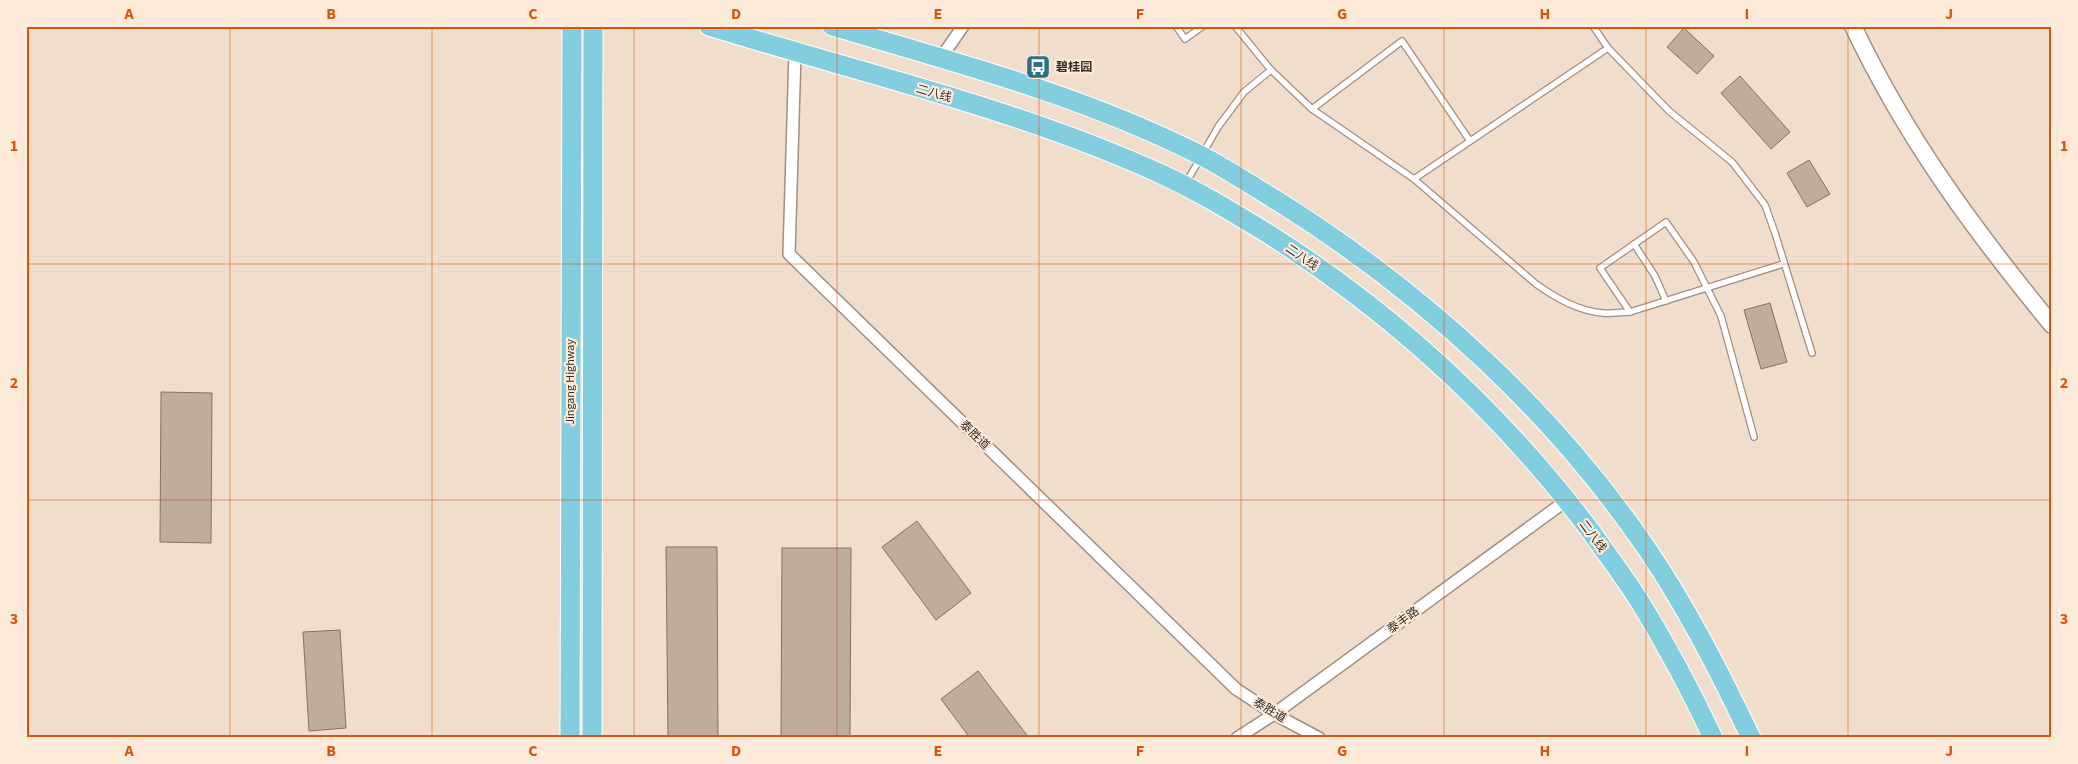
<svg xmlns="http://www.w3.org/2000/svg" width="2078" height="764" font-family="'Source Sans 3','Noto Sans SC',sans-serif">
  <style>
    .building { fill: #bfac9d; stroke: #837163 }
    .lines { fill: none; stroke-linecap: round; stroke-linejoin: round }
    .lane-casing { stroke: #a18f80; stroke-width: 8 }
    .street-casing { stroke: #a18f80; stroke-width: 14 }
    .secondary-casing { stroke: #a18f80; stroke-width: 19 }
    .primary-casing { stroke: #fff; stroke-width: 21 }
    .lane { stroke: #fff; stroke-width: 5.5 }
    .street { stroke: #fff; stroke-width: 11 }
    .secondary { stroke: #fff; stroke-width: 16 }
    .primary { stroke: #82cdde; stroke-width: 19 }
    .grid { fill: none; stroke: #d6550f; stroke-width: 1; stroke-opacity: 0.55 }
    .labels { text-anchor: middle; stroke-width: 4.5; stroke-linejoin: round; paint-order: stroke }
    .poi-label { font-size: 12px; font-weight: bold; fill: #342d27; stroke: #feead9; text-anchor: start }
    .street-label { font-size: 12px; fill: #342d27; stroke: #feead9 }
    .neatline { fill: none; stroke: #d6550f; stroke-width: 2 }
    .grid-label { font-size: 16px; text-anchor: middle; font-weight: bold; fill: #d6550f }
  </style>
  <rect width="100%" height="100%" fill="#f0ddcc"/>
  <g class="building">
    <polygon points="1684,28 1714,56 1697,74 1667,47"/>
    <polygon points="1740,76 1790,132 1771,149 1721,93"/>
    <polygon points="1809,160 1830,194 1807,207 1787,173"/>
    <polygon points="1770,303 1787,362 1761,369 1744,310"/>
    <polygon points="161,392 212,393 211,543 160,542"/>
    <polygon points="917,521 971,593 936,620 882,547"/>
    <polygon points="666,547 717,547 718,738 668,738"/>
    <polygon points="782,548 851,548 850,738 781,738"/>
    <polygon points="340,630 346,728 309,731 303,632"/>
    <polygon points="978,671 1029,738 970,738 941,699"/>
  </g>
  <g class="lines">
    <defs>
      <g id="lane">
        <polyline points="1176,26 1185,39 1203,26"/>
        <path d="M1235,26L1271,70L1312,109L1414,179L1536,284C1556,298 1578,311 1603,313C1612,314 1622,312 1630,312L1783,264"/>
        <polyline points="1593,26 1608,48 1669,111 1732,162 1765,205 1775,233 1812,353"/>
        <polyline points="1312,109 1402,41 1470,141"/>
        <polyline points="1414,179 1608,48"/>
        <polyline points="1186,183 1218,127 1244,92 1271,70"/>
        <polyline points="1634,244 1655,276 1666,301"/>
        <polyline points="1630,312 1600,268 1666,222 1694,262 1721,316 1754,437"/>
      </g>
      <g id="street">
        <polyline points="795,53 789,254 1236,689 1274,714 1319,738"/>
        <polyline points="941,58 963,26"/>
        <polyline points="1237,738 1274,714 1567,500"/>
      </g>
      <path id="secondary" d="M1853,26C1906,138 1974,230 2052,325"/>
      <g id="primary">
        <path d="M709,26C860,73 1016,108 1161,174C1196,190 1229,210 1262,230C1390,310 1502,413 1592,533C1608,556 1625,578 1640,602C1667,646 1691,691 1713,738"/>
        <path d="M832,26C958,63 1087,97 1204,157C1232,172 1259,190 1287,207C1428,297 1555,413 1649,552C1688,610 1721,674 1751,738"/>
        <polyline points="570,738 572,26"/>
        <polyline points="592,738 593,26"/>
      </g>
    </defs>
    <use href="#lane" class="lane-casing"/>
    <use href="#street" class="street-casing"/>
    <use href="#secondary" class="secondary-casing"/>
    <use href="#primary" class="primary-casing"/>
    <use href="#lane" class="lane"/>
    <use href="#street" class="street"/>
    <use href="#secondary" class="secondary"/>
    <use href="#primary" class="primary"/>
  </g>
  <path class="grid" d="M230,26V738M432,26V738M634,26V738M837,26V738M1039,26V738M1241,26V738M1444,26V738M1646,26V738M1848,26V738M26,264H2052M26,500H2052"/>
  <defs>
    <symbol id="bus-square" viewBox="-11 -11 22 22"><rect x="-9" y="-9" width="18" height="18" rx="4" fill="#2c7081" stroke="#feead9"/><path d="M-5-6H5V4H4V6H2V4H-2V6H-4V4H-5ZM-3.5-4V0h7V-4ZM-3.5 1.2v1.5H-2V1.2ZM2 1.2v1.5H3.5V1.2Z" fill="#fff"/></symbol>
  </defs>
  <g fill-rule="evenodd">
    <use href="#bus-square" x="1024" y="53" width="28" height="28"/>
  </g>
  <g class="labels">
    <g class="poi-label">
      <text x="1056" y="71">碧桂园</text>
    </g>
    <g class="street-label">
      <text transform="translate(934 93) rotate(16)" y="4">二八线</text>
      <text transform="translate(1302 257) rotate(34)" y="4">二八线</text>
      <text transform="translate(570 382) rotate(-90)" y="4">Jingang Highway</text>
      <text transform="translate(975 435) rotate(44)" y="4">泰胜道</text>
      <text transform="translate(1593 536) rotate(53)" y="4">二八线</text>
      <text transform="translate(1403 620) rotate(-36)" y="4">泰丰路</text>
      <text transform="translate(1270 710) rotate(31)" y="4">泰胜道</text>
    </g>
  </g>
  <rect width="2078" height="764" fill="none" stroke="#feead9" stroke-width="55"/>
  <rect x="28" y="28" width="2022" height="708" class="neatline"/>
  <g class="grid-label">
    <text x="129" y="19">A</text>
    <text x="331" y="19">B</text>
    <text x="533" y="19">C</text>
    <text x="736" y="19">D</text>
    <text x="938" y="19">E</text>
    <text x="1140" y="19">F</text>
    <text x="1342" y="19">G</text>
    <text x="1545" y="19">H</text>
    <text x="1747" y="19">I</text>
    <text x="1949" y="19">J</text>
    <text x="14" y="151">1</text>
    <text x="2064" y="151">1</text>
    <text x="14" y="388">2</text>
    <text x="2064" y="388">2</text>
    <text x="14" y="624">3</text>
    <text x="2064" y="624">3</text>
    <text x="129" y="756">A</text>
    <text x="331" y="756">B</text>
    <text x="533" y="756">C</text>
    <text x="736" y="756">D</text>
    <text x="938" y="756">E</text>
    <text x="1140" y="756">F</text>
    <text x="1342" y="756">G</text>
    <text x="1545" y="756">H</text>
    <text x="1747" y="756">I</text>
    <text x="1949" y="756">J</text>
  </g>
</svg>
